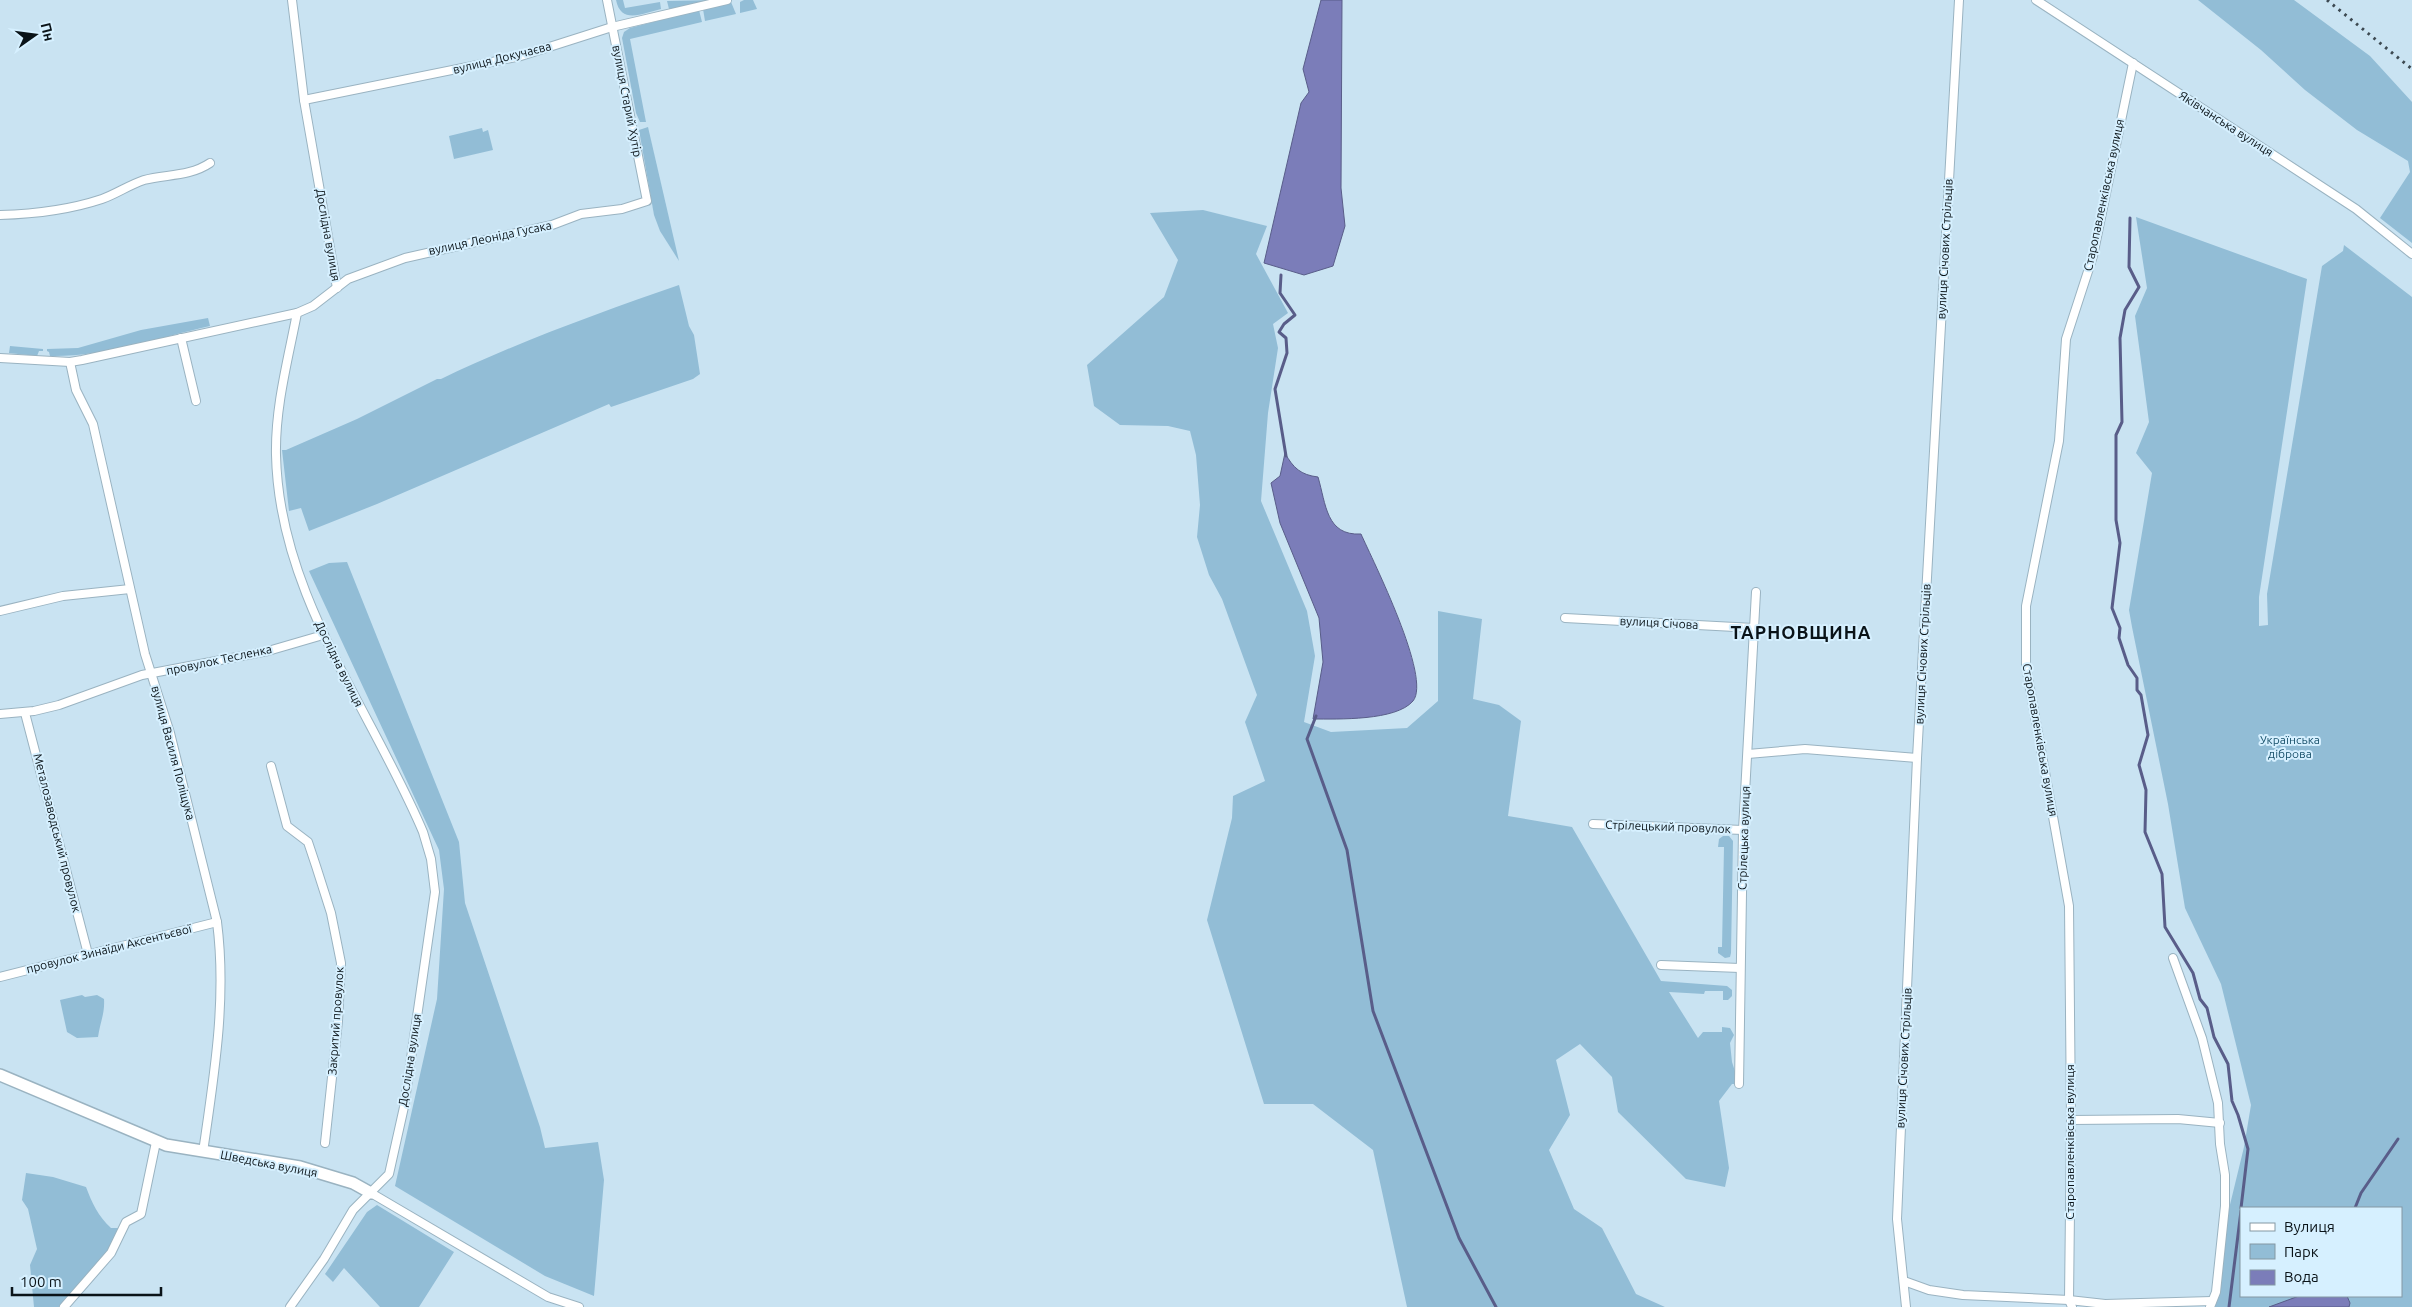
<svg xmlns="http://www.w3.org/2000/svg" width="2412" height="1307" font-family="Ubuntu,sans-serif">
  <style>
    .green { fill: #92bdd6; fill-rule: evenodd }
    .water { fill: #7b7db9; stroke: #595d89 }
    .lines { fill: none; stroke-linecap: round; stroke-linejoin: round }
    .stream { stroke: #595d89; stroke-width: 3 }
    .street-casing { stroke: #9ab3c1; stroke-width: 10 }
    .secondary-casing { stroke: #9ab3c1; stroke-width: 14 }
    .street { stroke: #fff; stroke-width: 8 }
    .secondary { stroke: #fff; stroke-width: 11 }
    .rail { stroke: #3c4951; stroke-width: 3; stroke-dasharray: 2.5 5; stroke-linecap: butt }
    .labels { text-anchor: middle; stroke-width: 4; stroke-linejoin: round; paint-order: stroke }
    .street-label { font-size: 12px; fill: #0a1318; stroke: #d6f0ff }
    .park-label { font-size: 12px; fill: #1a526c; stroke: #d6f0ff }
    .district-label { font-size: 18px; font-weight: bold; letter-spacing: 1px; fill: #0a1318; stroke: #d6f0ff }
  </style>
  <rect width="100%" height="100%" fill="#c9e3f2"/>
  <g class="green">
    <path d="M616,0H623L625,8L660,2L661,9C643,13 621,25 616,0Z"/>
    <polygon points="716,0 675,10 674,8 669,9 667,1"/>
    <polygon points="744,0 753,0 757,9 740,13 740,2"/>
    <polygon points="2198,0 2294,0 2370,56 2412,102 2412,243 2380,218 2410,172 2408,161 2357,130 2305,90 2261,50"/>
    <polygon points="731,2 736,14 705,21 703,9"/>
    <polygon points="699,10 702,22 630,39 646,122 640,122 636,113 622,38 624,32 630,28"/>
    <polygon points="648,127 679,261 660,231 654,215 639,130"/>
    <polygon points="482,128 483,132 488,130 493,150 454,159 449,136"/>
    <polygon points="1203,210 1267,226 1256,254 1288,313 1273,324 1278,348 1268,413 1261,501 1307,611 1315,656 1304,722 1331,732 1407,728 1438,701 1438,611 1482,619 1473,699 1499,705 1521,721 1508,816 1572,827 1661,981 1727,986 1732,990 1732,996 1728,1000 1723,1000 1723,991 1705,991 1704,994 1669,992 1698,1038 1703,1032 1722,1032 1722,1027 1730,1028 1734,1035 1730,1043 1732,1062 1739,1084 1732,1084 1719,1101 1729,1168 1725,1187 1686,1179 1618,1112 1612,1077 1580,1044 1556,1060 1570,1115 1549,1150 1574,1209 1602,1228 1636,1294 1665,1307 1407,1307 1373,1150 1313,1104 1264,1104 1207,920 1232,818 1233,796 1265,781 1245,722 1257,695 1222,599 1209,575 1197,537 1200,505 1196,455 1190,431 1168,426 1120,425 1094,406 1087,365 1164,297 1178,260 1150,213"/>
    <path d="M2136,217L2307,279L2259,597V626L2268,625L2267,594L2322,266L2343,251L2344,245L2412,297V1307H2215L2227,1217L2244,1147L2251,1105L2221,984L2185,908L2168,804L2132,627L2129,610L2152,473L2136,453L2149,422L2135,316L2147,288ZM2241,1208H2401V1296H2241Z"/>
    <path d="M679,285L689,326L694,335L700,374L693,379L611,407L609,404L377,504L309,531L301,508L289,511L282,450H286L357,419L437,379H441C518,342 598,313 679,285Z"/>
    <path d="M208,318L210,326C156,338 105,357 50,356L49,352L47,351V349L78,348L141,330Z"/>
    <polygon points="10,346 43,349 43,351 39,351 37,356 9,353"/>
    <polygon points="347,562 459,842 465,903 540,1127 545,1148 598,1142 604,1180 594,1296 545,1276 395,1186 437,999 444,889 439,850 309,571 329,563"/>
    <polygon points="1723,836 1729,836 1733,841 1731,953 1730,957 1725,958 1718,953 1718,947 1722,947 1724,847 1718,847 1719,839"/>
    <path d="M82,995L85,997L97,995L104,999C105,1013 100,1023 98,1037L77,1038L67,1032L60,1000Z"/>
    <path d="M26,1173L53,1177L86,1187C92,1203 98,1216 111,1228H121L114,1245L61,1307H34L30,1265L37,1249L28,1209L22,1200Z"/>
    <polygon points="377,1205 454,1252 419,1307 380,1307 344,1268 333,1282 325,1274 367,1212"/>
  </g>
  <g class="water">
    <polygon points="1321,0 1342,0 1341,188 1345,226 1333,266 1304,275 1264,263 1301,103 1309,92 1303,69"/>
    <path d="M1285,453C1293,468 1301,475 1318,477C1326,504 1326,536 1361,534C1373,561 1432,678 1413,701C1396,721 1338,719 1313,719L1323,662L1319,618L1280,523L1271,483L1280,476Z"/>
    <polygon points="2299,1296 2347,1296 2350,1303 2349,1307 2269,1307"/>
  </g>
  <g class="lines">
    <g class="stream">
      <polyline points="2130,218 2129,267 2139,287 2125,310 2120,338 2122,422 2116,435 2116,520 2120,543 2112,608 2120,628 2119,638 2128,665 2137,678 2137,690 2141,695 2148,735 2139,765 2146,790 2145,832 2162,874 2165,927 2193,973 2200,999 2207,1008 2214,1037 2228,1064 2232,1101 2238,1115 2248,1149 2241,1208"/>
      <polyline points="1281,275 1280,293 1295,315 1284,324 1279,332 1286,338 1287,353 1275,389 1286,456"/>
      <polyline points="1316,716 1307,739 1347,850 1373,1011 1459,1238 1496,1307"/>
      <polyline points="2355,1208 2361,1193 2398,1139"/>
      <polyline points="2229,1307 2241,1211"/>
    </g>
    <defs>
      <g id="street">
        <polyline points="292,0 304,100 337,288"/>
        <polyline points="2036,0 2356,209 2412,254"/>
        <polyline points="304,100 521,56 612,27 727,0"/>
        <path d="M0,215C35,214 69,210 102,199C116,194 129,185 144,180C166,174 189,177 210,163"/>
        <polyline points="181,338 196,401"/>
        <polyline points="0,358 70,362 82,360 297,313"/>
        <path d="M70,362L76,390L93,424L145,654L170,733L217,922C227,999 214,1076 203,1152"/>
        <polyline points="0,611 63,596 130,589"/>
        <polyline points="1565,618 1754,628"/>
        <polyline points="25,713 88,954"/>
        <polyline points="0,714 34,711 59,705 142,675 268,651 323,635"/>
        <polyline points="1748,754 1805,749 1917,758"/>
        <polyline points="271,766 287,826 308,842 316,866 331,913 341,963 338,1021 325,1143"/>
        <polyline points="1593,824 1743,830"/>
        <polyline points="2173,958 2202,1038 2218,1103 2220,1144 2225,1175 2225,1206 2216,1292 2210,1307"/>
        <polyline points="1661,965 1740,968"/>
        <polyline points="0,977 217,922"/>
        <polyline points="1739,1084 1743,830 1756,592"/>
        <polyline points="2071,1120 2178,1119 2220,1123"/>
        <polyline points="371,1193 548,1297 579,1307"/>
        <polyline points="1904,1281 1929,1290 1963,1295 2069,1300 2105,1304 2212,1301"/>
        <polyline points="64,1307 111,1253 126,1222 141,1214 156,1142"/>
        <path d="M290,1307L324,1259L353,1210L389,1174L404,1107L435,892L431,859L423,832C371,709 279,595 276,455C275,407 288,360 297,313L313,306L348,279L405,258L552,225L581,214L622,209L647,201L607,0"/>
        <polyline points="1906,1307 1897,1219 1917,758 1959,0"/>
        <polyline points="2072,1307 2069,1300 2071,1120 2069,906 2026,666 2026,606 2059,441 2066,339 2093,256 2133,63"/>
      </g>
      <polyline id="secondary" points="0,1075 166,1145 300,1167 353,1183 371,1193"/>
    </defs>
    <use href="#street" class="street-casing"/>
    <use href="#secondary" class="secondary-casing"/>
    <use href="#street" class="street"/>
    <use href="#secondary" class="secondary"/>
    <polyline class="rail" points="2327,0 2412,69"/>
  </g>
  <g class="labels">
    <g class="street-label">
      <text transform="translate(502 58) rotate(-14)" y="4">вулиця Докучаєва</text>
      <text transform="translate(627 101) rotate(79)" y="4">вулиця Старий Хутір</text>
      <text transform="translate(2226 124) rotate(33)" y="4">Яківчанська вулиця</text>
      <text transform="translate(2104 195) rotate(-78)" y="4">Старопавленківська вулиця</text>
      <text transform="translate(328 235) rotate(80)" y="4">Дослідна вулиця</text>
      <text transform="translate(490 238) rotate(-12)" y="4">вулиця Леоніда Гусака</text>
      <text transform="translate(1945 249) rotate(-87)" y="4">вулиця Січових Стрільців</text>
      <text transform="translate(1659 623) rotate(3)" y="4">вулиця Січова</text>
      <text transform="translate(1923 654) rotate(-87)" y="4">вулиця Січових Стрільців</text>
      <text transform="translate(219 660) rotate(-12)" y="4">провулок Тесленка</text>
      <text transform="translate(339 664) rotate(64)" y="4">Дослідна вулиця</text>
      <text transform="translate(2040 740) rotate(80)" y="4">Старопавленківська вулиця</text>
      <text transform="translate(173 753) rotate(75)" y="4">вулиця Василя Поліщука</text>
      <text transform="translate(1668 827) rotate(2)" y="4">Стрілецький провулок</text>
      <text transform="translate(57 833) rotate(76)" y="4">Металозаводський провулок</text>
      <text transform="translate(1744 838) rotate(-88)" y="4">Стрілецька вулиця</text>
      <text transform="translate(109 949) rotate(-14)" y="4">провулок Зинаїди Аксентьєвої</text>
      <text transform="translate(336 1021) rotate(-86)" y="4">Закритий провулок</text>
      <text transform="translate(1904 1058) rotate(-87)" y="4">вулиця Січових Стрільців</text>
      <text transform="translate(410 1060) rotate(-81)" y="4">Дослідна вулиця</text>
      <text transform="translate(2070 1142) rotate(-90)" y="4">Старопавленківська вулиця</text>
      <text transform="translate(269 1164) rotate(11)" y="4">Шведська вулиця</text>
    </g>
    <g class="park-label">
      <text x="2290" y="744">Українська<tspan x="2290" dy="14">діброва</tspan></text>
    </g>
    <g class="district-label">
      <text x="1801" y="639">ТАРНОВЩИНА</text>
    </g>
  </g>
  <rect x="2240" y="1207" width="162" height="90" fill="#d6f0ff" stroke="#8498a3"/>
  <rect x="2250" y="1223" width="25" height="8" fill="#ffffff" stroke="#8498a3"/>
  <text x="2284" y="1232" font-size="15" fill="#0a1318">Вулиця</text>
  <rect x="2250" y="1244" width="25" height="15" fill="#92bdd6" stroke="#8498a3"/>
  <text x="2284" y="1257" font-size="15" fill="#0a1318">Парк</text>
  <rect x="2250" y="1270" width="25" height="15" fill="#7b7db9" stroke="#8498a3"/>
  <text x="2284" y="1282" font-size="15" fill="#0a1318">Вода</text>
  <g transform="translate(35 35) rotate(76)" stroke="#d6f0ff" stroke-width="4" paint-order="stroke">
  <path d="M0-4L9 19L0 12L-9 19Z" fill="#0a1318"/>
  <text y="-8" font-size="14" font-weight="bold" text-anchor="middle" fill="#0a1318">Пн</text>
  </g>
  <path d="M12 1287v8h149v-8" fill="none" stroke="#0a1318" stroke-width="2.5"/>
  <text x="20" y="1287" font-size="15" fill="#0a1318" stroke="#d6f0ff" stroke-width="4" paint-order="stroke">100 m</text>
</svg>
